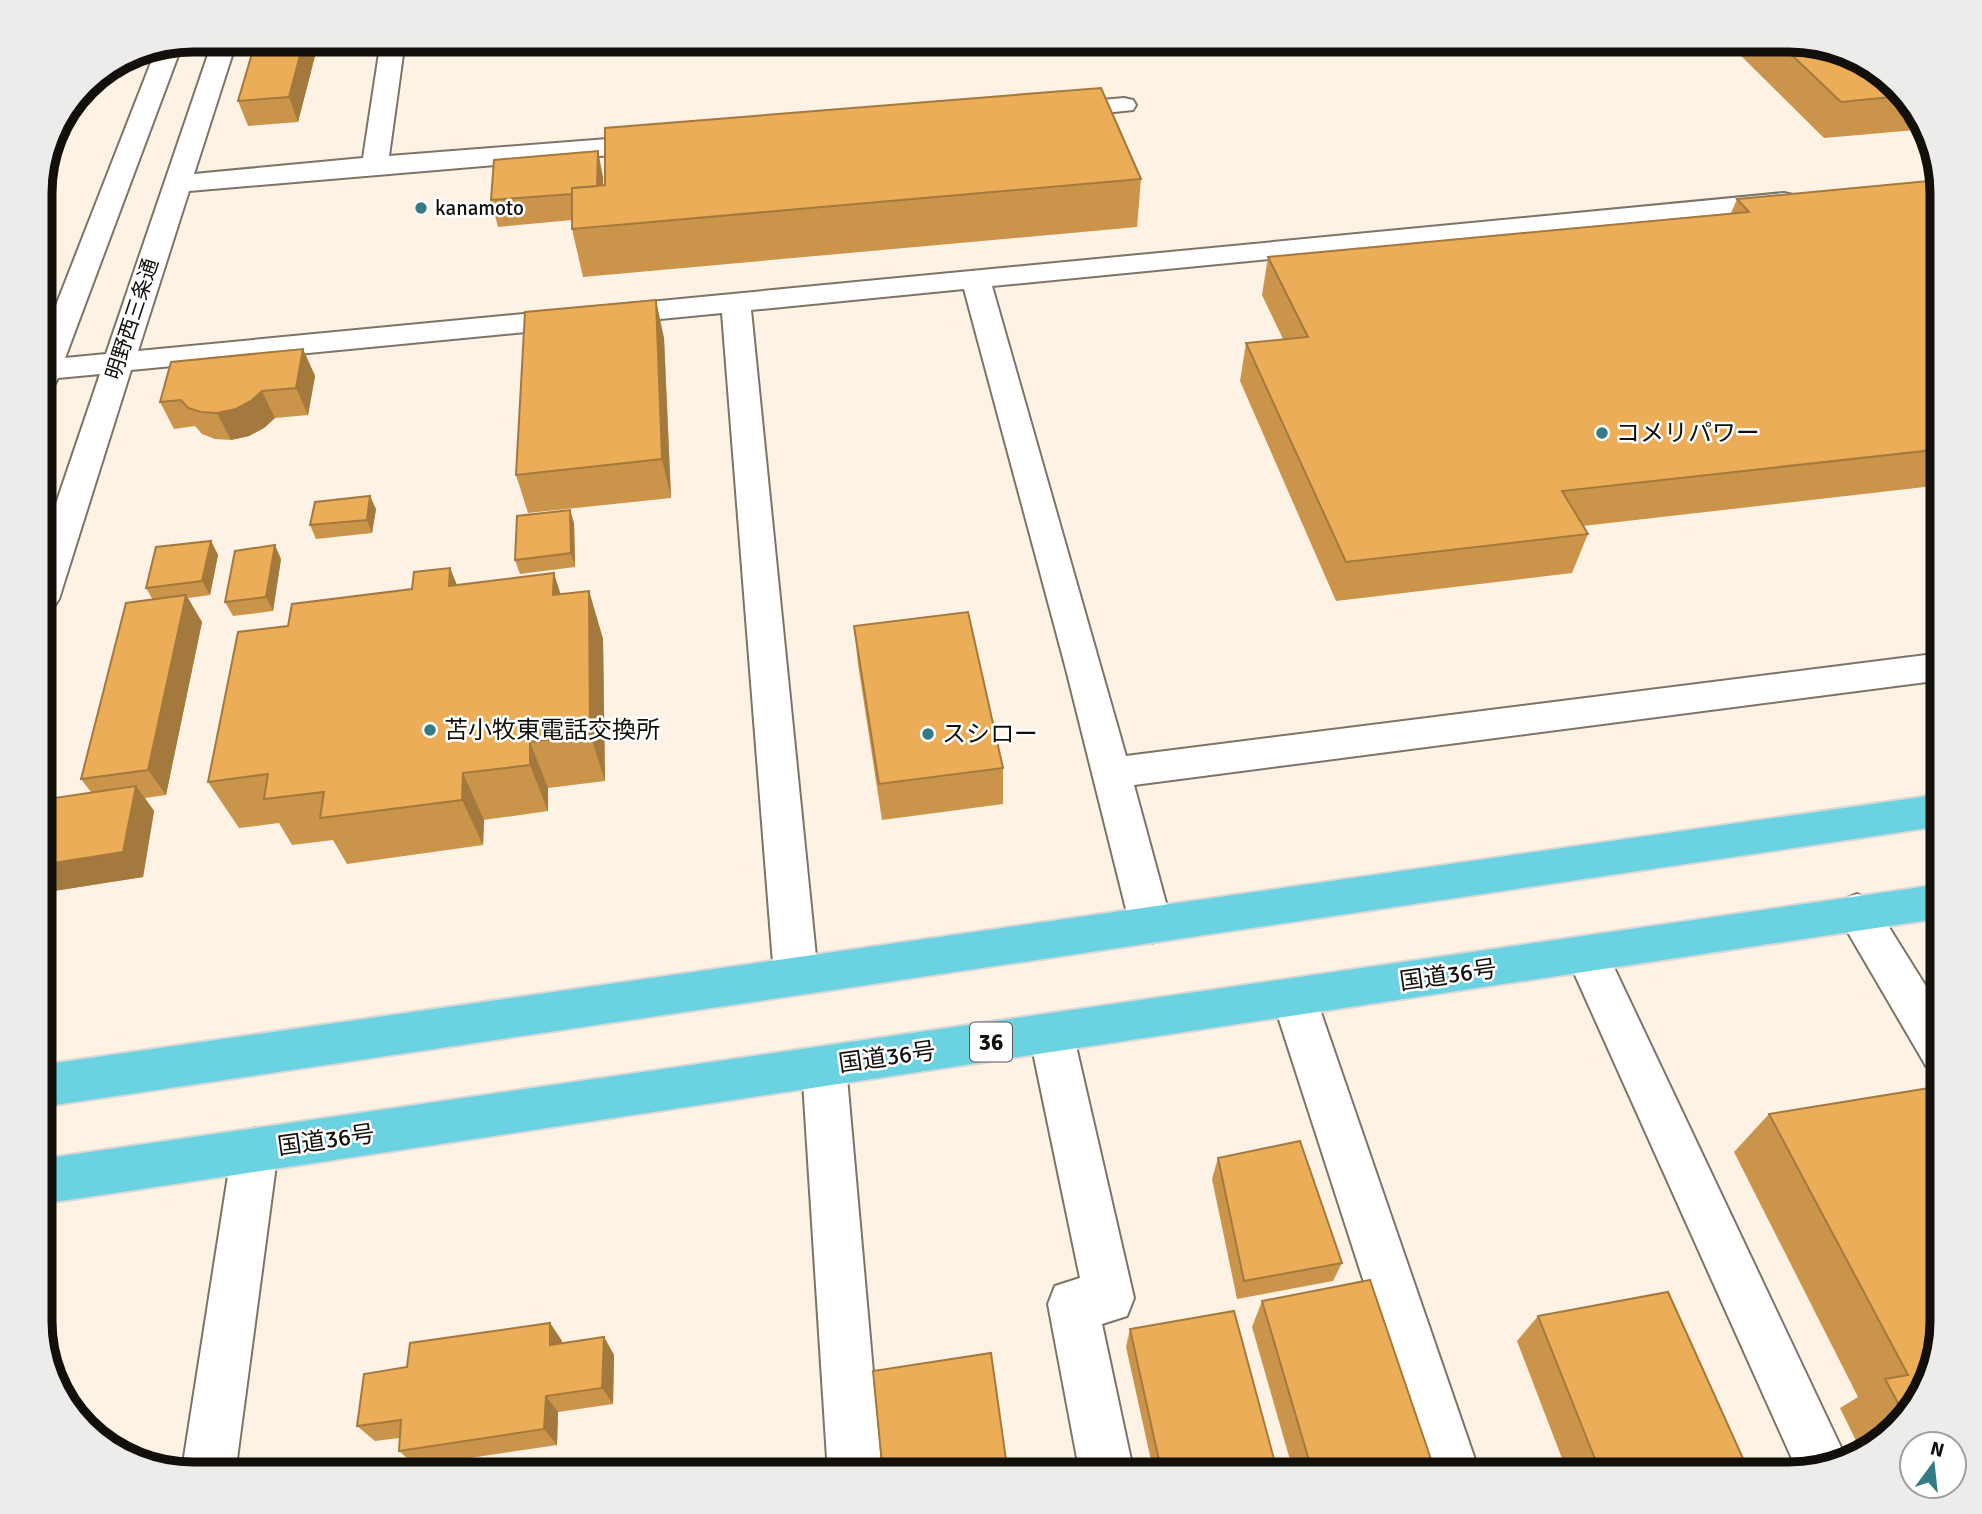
<svg xmlns="http://www.w3.org/2000/svg" width="1982" height="1514" font-family="Signika,'Noto Sans JP',sans-serif">
  <style>
    .lines { fill: none; stroke-linecap: round; stroke-linejoin: round }
    .minor-casing { stroke: #7d7367; stroke-width: 4 }
    .highway-casing { stroke: #d9d9d8; stroke-width: 4 }
    .minor { fill: #fff; fill-rule: evenodd }
    .highway { fill: #6bd2e1; fill-rule: evenodd }
    .wall { fill: #ca954b }
    .shaded-wall { fill: #a4793d }
    .building { fill: #ebad57; stroke: #a4793d; stroke-width: 2 }
    .poi-dot { fill: #347b85; stroke: #fff; stroke-width: 2.5 }
    .labels { text-anchor: middle; stroke-width: 5; stroke-linejoin: round; paint-order: stroke }
    .far-poi-label { font-size: 21px; fill: #13100b; stroke: #fff; text-anchor: start }
    .far-street-label { font-size: 21px; fill: #13100b; stroke: #fff }
    .shield { fill: #fff; stroke: #5a5854; stroke-width: 2 }
    .shield-label { font-size: 23px; font-weight: bold; fill: #13100b }
    .poi-label { font-size: 24px; fill: #13100b; stroke: #fff; text-anchor: start }
    .street-label { font-size: 24px; fill: #13100b; stroke: #fff }
    .rim { fill: none; stroke: #13100b; stroke-width: 9 }
  </style>
  <rect width="100%" height="100%" fill="#fdf2e4"/>
  <g class="lines">
    <defs>
      <g id="minor">
        <polygon points="213,40 237,40 194,174 363,158 381,40 405,40 389,156 659,135 668,138 672,143 668,148 659,151 189,191 138,351 1784,193 1793,195 1797,201 1793,207 1784,209 992,286 1126,756 1942,653 1942,680 1134,785 1172,925 1166,938 1151,943 1136,938 1130,925 1066,669 964,289 751,310 818,976 811,989 796,995 781,989 774,976 722,313 131,370 59,599 53,608 41,611 41,548 100,374 58,378 52,389 41,391 41,344 157,47 180,43 182,45 65,358 106,354"/>
        <polygon points="1124,98 1133,100 1136,105 1133,110 1057,118 1048,116 1045,111 1048,106 1057,104"/>
        <polygon points="1857,894 1872,900 1942,1012 1942,1072 1926,1066 1836,912 1842,900"/>
        <polygon points="1587,937 1602,942 1847,1460 1798,1472 1566,955 1572,942"/>
        <polygon points="1294,979 1309,984 1316,998 1480,1474 1426,1474 1272,998 1279,984"/>
        <polygon points="1051,1013 1067,1019 1073,1033 1134,1298 1127,1316 1102,1324 1134,1474 1080,1474 1048,1304 1055,1286 1080,1278 1029,1033 1035,1019"/>
        <polygon points="824,1046 840,1052 846,1066 882,1474 828,1474 802,1066 808,1052"/>
        <polygon points="255,1128 272,1134 278,1150 235,1474 193,1474 182,1470 232,1150 238,1134"/>
      </g>
      <g id="highway">
        <polygon points="1942,794 1942,826 41,1107 41,1065"/>
        <polygon points="1942,884 1942,918 41,1204 41,1159"/>
      </g>
    </defs>
    <use href="#minor" class="minor-casing"/>
    <use href="#highway" class="highway-casing"/>
    <use href="#minor" class="minor"/>
    <use href="#highway" class="highway"/>
  </g>
  <g class="wall">
    <polygon points="256,40 338,40 336,48 313,49 315,56 298,122 248,126 238,101"/>
    <polygon points="1725,40 1789,40 1882,72 1926,126 1927,129 1824,138"/>
    <polygon points="603,177 603,185 1141,179 1137,227 583,277 572,229 572,220 498,227 491,200"/>
    <polygon points="1942,193 1942,485 1583,526 1588,534 1572,573 1336,601 1240,381 1246,343 1283,339 1262,295 1268,257 1731,213 1737,199"/>
    <polygon points="664,338 671,498 528,513 516,475"/>
    <polygon points="303,349 315,376 308,415 275,418 264,428 249,436 231,440 215,439 202,434 195,426 174,429 160,402"/>
    <polygon points="376,509 372,533 316,539 310,525"/>
    <polygon points="574,523 575,567 520,574 515,560"/>
    <polygon points="211,541 218,555 210,595 188,598 202,622 166,795 145,798 154,811 143,877 41,893 91,792 81,779 153,600 146,588"/>
    <polygon points="281,559 273,611 233,616 225,602"/>
    <polygon points="450,568 457,585 560,594 589,591 603,639 605,781 548,788 548,811 484,820 483,845 347,864 333,840 292,845 279,823 239,828 208,782 288,626 412,589"/>
    <polygon points="854,626 1003,768 1003,804 882,820 858,664"/>
    <polygon points="1942,1086 1910,1414 1862,1453 1840,1408 1858,1397 1734,1152 1769,1114"/>
    <polygon points="1218,1158 1342,1263 1333,1281 1237,1299 1212,1179"/>
    <polygon points="1262,1301 1436,1474 1294,1474 1252,1327"/>
    <polygon points="1538,1316 1750,1474 1568,1474 1517,1341"/>
    <polygon points="550,1323 562,1341 562,1343 604,1337 614,1355 613,1404 558,1412 557,1445 416,1466 399,1451 400,1438 375,1441 357,1426 407,1367"/>
    <polygon points="1130,1329 1278,1474 1154,1474 1126,1347"/>
  </g>
  <g class="shaded-wall">
    <polygon points="304,40 310,40 315,56 298,122 289,97"/>
    <polygon points="75,101 45,168 56,125"/>
    <polygon points="598,151 603,177 603,218 597,192"/>
    <polygon points="656,300 664,338 671,498 662,459"/>
    <polygon points="303,349 315,376 308,415 296,388"/>
    <polygon points="262,391 275,418 264,428 249,436 231,440 217,413"/>
    <polygon points="370,496 376,509 372,533 367,520"/>
    <polygon points="570,510 574,523 575,567 571,553"/>
    <polygon points="211,541 218,555 210,595 202,581"/>
    <polygon points="275,545 281,559 273,611 266,597"/>
    <polygon points="450,568 469,616 449,586"/>
    <polygon points="554,573 569,621 553,595"/>
    <polygon points="589,591 603,639 605,781 590,734"/>
    <polygon points="186,595 202,622 166,795 148,770"/>
    <polygon points="530,742 548,788 548,811 530,765"/>
    <polygon points="463,773 484,820 483,845 462,800"/>
    <polygon points="136,786 154,811 143,877 41,893 41,865"/>
    <polygon points="550,1323 562,1341 562,1362 550,1345"/>
    <polygon points="604,1337 614,1355 613,1404 602,1388"/>
    <polygon points="546,1396 558,1412 557,1445 544,1429"/>
  </g>
  <g class="building">
    <polygon points="256,40 304,40 289,97 238,101"/>
    <polygon points="1776,40 1789,40 1882,72 1902,96 1841,102"/>
    <polygon points="1101,88 1141,179 572,229 572,188 605,185 605,128"/>
    <polygon points="598,151 597,186 572,188 572,194 491,200 494,160"/>
    <polygon points="1939,180 1942,193 1942,449 1562,491 1588,534 1346,562 1246,343 1308,337 1268,257 1749,212 1737,199"/>
    <polygon points="656,300 662,459 516,475 525,312"/>
    <polygon points="303,349 296,388 262,391 251,401 236,409 217,413 201,412 188,408 181,400 160,402 171,362"/>
    <polygon points="370,496 367,520 310,525 315,502"/>
    <polygon points="570,510 571,553 515,560 517,516"/>
    <polygon points="211,541 202,581 146,588 156,547"/>
    <polygon points="275,545 266,597 225,602 235,551"/>
    <polygon points="450,568 449,586 554,573 553,595 589,591 590,734 530,742 530,765 463,773 462,800 320,818 324,792 264,799 268,774 208,782 238,632 288,626 292,604 412,589 414,572"/>
    <polygon points="186,595 148,770 81,779 126,603"/>
    <polygon points="968,612 1003,768 879,784 854,626"/>
    <polygon points="136,786 123,852 41,865 41,800"/>
    <polygon points="1942,1086 1942,1321 1910,1414 1906,1418 1885,1379 1908,1375 1769,1114"/>
    <polygon points="1300,1141 1342,1263 1244,1281 1218,1158"/>
    <polygon points="1370,1280 1436,1474 1313,1474 1262,1301"/>
    <polygon points="1668,1292 1750,1474 1601,1474 1538,1316"/>
    <polygon points="1234,1311 1278,1474 1162,1474 1130,1329"/>
    <polygon points="550,1323 550,1345 604,1337 602,1388 546,1396 544,1429 399,1451 401,1420 357,1426 364,1374 407,1367 410,1343"/>
    <polygon points="991,1353 1008,1474 883,1474 873,1371"/>
  </g>
  <g class="poi-dot">
    <circle cx="421" cy="208" r="7"/>
    <circle cx="1602" cy="433" r="7"/>
    <circle cx="430" cy="730" r="7"/>
    <circle cx="928" cy="734" r="7"/>
  </g>
  <g class="labels">
    <g class="far-poi-label">
      <text x="435" y="215">kanamoto</text>
    </g>
    <g class="far-street-label">
      <text transform="translate(132 319) rotate(-72)" y="7">明野西三条通</text>
    </g>
    <rect class="shield" x="970" y="1022.5" width="42" height="39" rx="5"/>
    <g class="shield-label">
      <text x="991" y="1050">36</text>
    </g>
    <g class="poi-label">
      <text x="1616" y="441">コメリパワー</text>
      <text x="444" y="738">苫小牧東電話交換所</text>
      <text x="942" y="742">スシロー</text>
    </g>
    <g class="street-label">
      <text transform="translate(1448 975) rotate(-8)" y="8">国道36号</text>
      <text transform="translate(887 1057) rotate(-8)" y="8">国道36号</text>
      <text transform="translate(326 1140) rotate(-8)" y="8">国道36号</text>
    </g>
  </g>
  <path d="M0 0H1982V1514H0ZM193 52H1789A141 141 0 0 1 1930 193V1321A141 141 0 0 1 1789 1462H193A141 141 0 0 1 52 1321V193A141 141 0 0 1 193 52Z" fill="#ececeb" fill-rule="evenodd"/>
  <path class="rim" d="M193 52H1789A141 141 0 0 1 1930 193V1321A141 141 0 0 1 1789 1462H193A141 141 0 0 1 52 1321V193A141 141 0 0 1 193 52Z"/>
  <g transform="translate(1933 1465) rotate(15)"><circle r="33" fill="#ffffff" stroke="#a19f9d" stroke-width="2"/>
  <path d="M0-5L12 26L0 18L-12 26Z" fill="#347b85"/>
  <text y="-10" font-size="19" font-weight="bold" text-anchor="middle" fill="#13100b">N</text>
  </g>
</svg>
